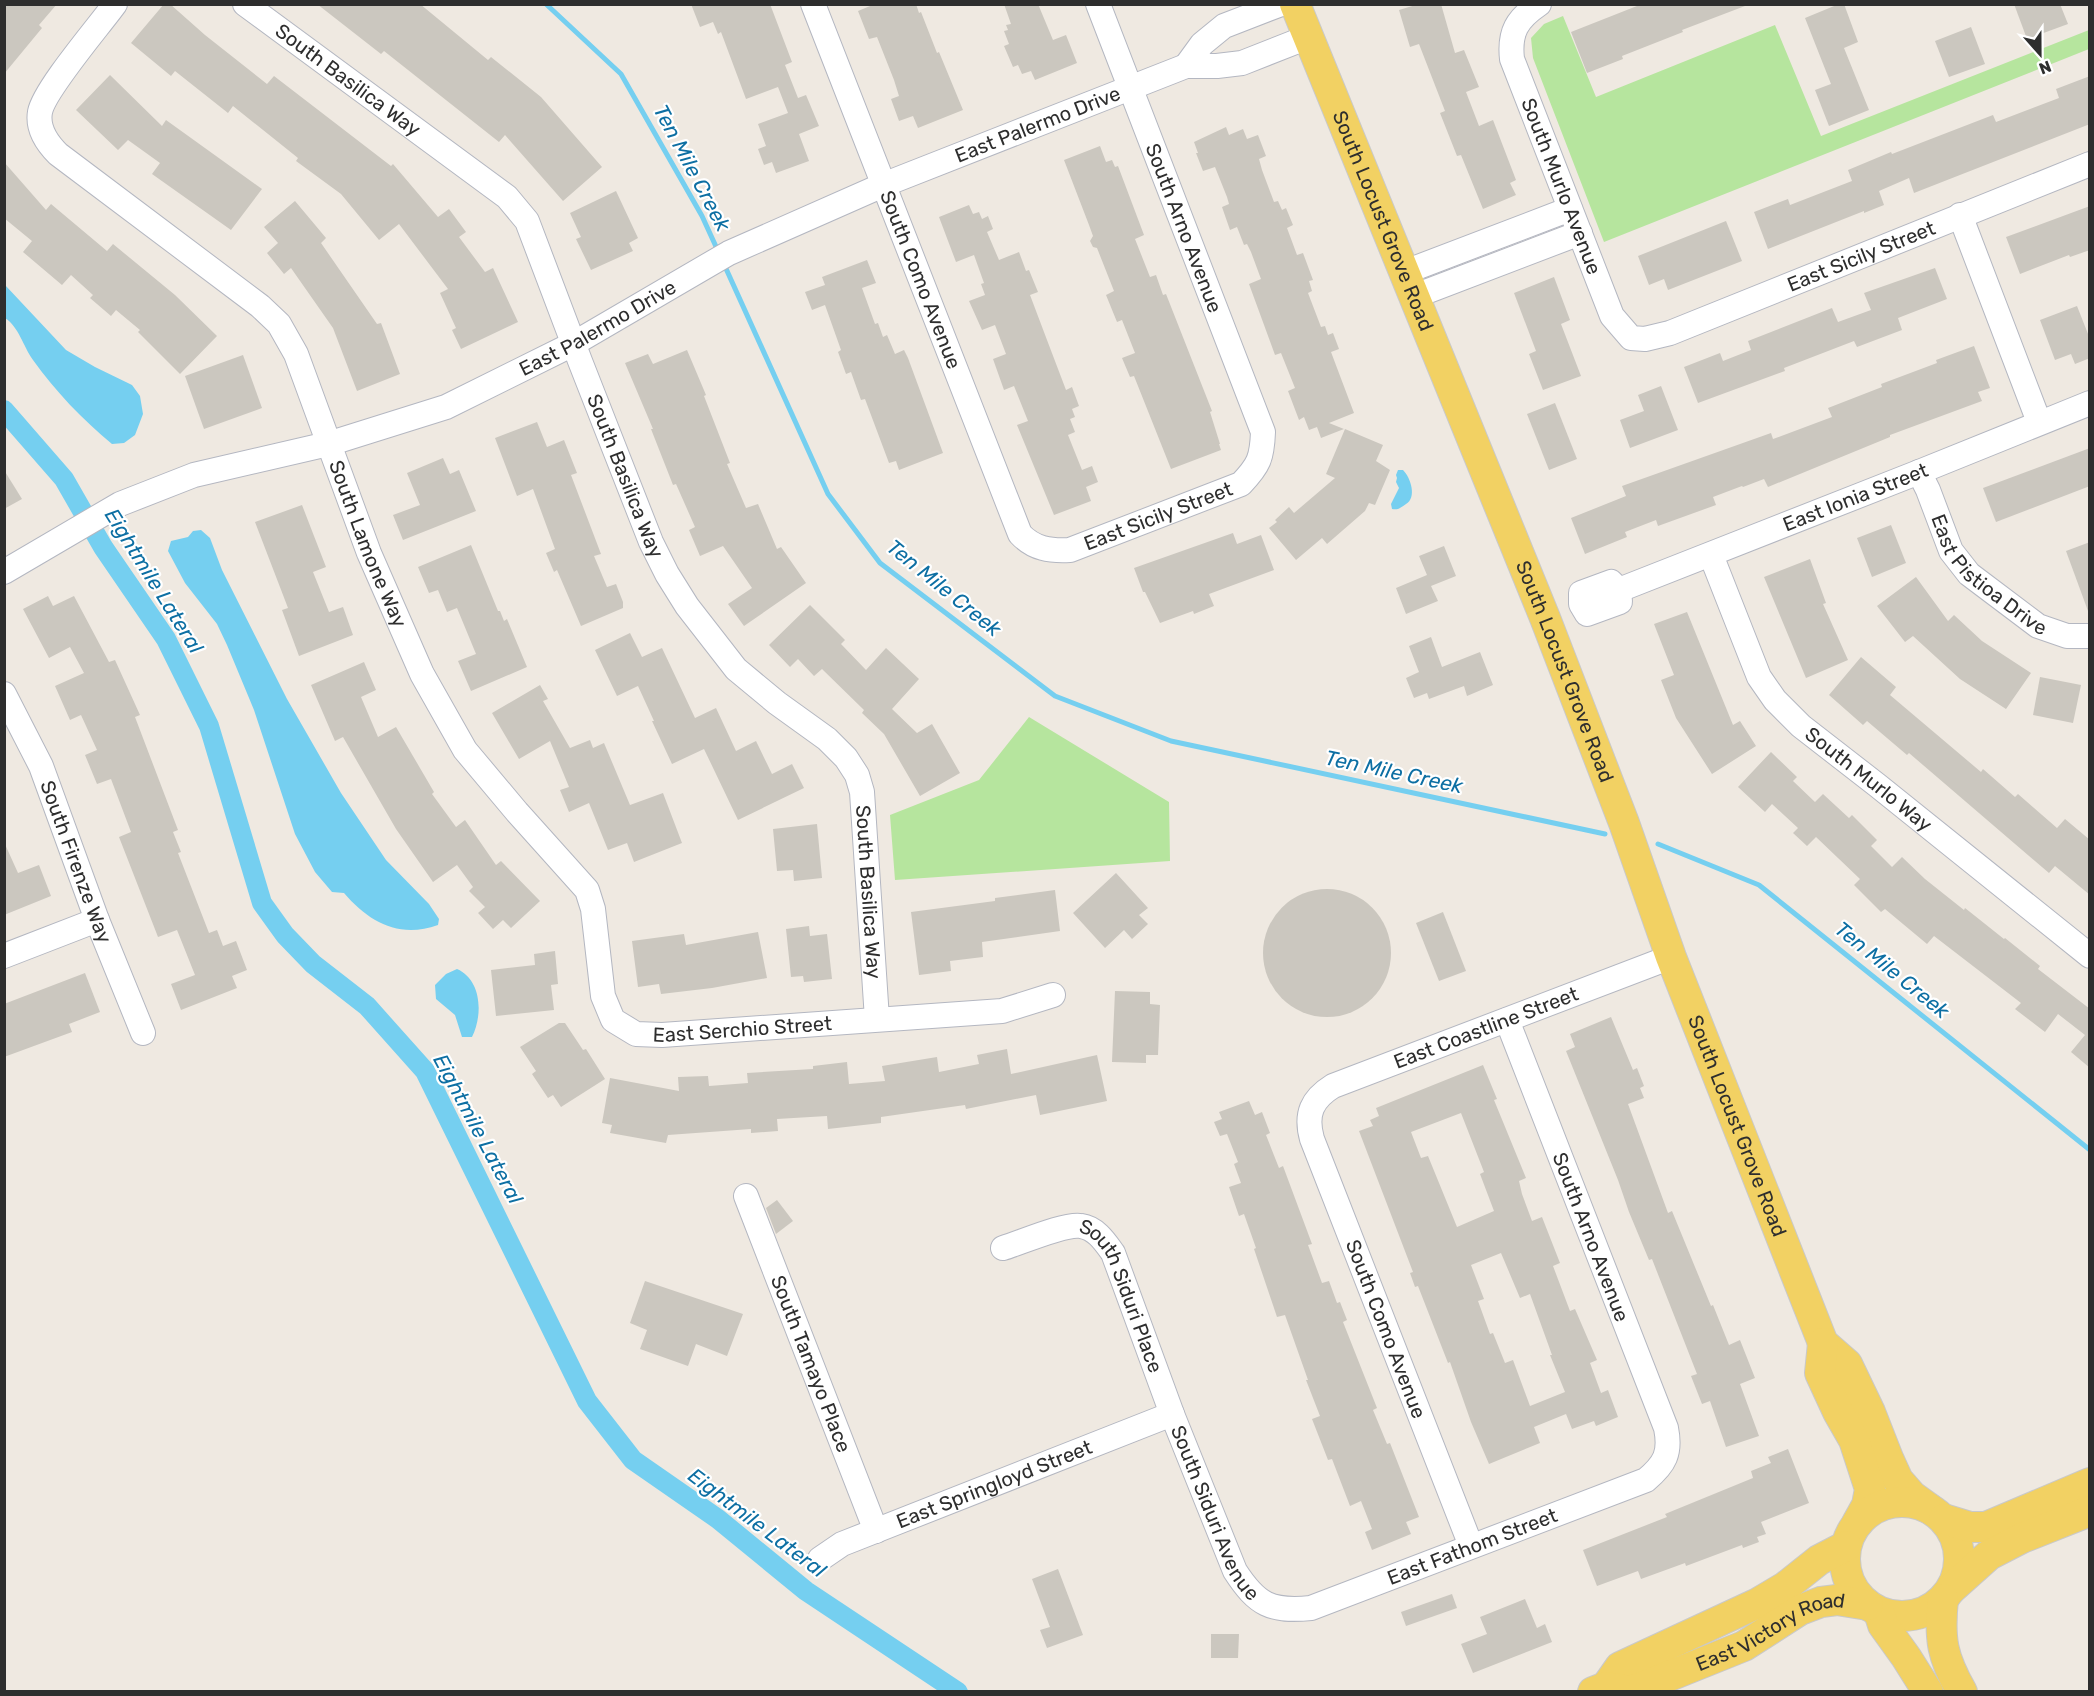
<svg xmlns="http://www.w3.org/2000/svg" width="2094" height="1696" font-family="Rubik,sans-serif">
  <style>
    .green { fill: #b6e59e }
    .water { fill: #75cff0 }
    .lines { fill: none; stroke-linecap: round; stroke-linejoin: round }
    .stream { stroke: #75cff0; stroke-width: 5 }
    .canal { stroke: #75cff0; stroke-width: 20 }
    .building { fill: #cbc7bf; fill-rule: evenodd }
    .minor-casing { stroke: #b4b7c1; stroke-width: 26 }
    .major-casing { stroke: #c9c9c9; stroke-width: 32 }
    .minor { stroke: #fff; stroke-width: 24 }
    .major { stroke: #f2d163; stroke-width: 30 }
    .labels { text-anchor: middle; stroke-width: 4.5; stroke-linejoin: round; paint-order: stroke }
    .street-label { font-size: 20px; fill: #2e2e2e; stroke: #fff }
    .water-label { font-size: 21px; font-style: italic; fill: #0d6fa3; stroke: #fff }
  </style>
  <rect width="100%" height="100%" fill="#efe9e1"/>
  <g class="green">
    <polygon points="1563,16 1596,97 1775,25 1821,136 2089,30 2089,49 1604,242 1533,58 1531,38 1544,24"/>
    <polygon points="1029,717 1169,802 1170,861 895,880 890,815 979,780"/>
  </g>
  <g class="water">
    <path d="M5,285L66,350L95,367L132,385L140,396L143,414L135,435L124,443L112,444C83,420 55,391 33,360C23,346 19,327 5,318Z"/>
    <path d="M1398,470H1403C1411,478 1417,498 1406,504C1400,508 1399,510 1392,509L1391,504L1399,488L1396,482L1397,478L1396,475Z"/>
    <path d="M201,530L210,538L222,570L287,699L341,793L386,860L429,904L439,919L438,925C399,939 369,922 344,893L332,892L315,872L295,834L254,710L227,645L217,624L185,583L168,551L171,541L188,537L193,531Z"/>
    <path d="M457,969C482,980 483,1015 472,1037H462L455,1015L436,999L435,985L446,974Z"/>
  </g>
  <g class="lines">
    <g class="stream">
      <polyline points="546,4 621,74 702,216 718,251"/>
      <polyline points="723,262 828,494 880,563 1055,696 1171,741 1605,834"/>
      <polyline points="1658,844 1759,885 2090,1150"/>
    </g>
    <polyline class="canal" points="4,410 64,479 103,547 166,639 209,726 262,903 285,935 313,964 367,1006 425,1071 587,1401 633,1460 718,1519 806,1591 958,1692"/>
  </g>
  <g class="building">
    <polygon points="4,4 57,4 39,25 42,28 4,74"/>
    <polygon points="164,4 170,4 205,35 267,84 274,76 391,166 393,164 438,217 449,209 466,232 459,237 485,272 493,268 518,322 461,349 452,330 456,328 440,293 448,289 399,224 379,240 341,194 296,161 298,158 233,106 228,113 175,71 171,76 131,43"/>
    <polygon points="317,4 420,4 488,60 491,57 541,97 602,167 563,201 505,135 499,142 384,51 381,54"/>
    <polygon points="691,4 770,4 792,62 785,65 798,98 806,95 819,126 799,134 809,161 776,173 772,162 764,165 758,149 766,146 758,124 788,113 778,87 746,99 721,32 718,34 713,22 700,27"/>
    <polygon points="875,4 916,4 919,13 921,12 937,53 939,52 963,110 918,128 913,116 899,121 891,99 899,96 894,80 877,37 869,39 858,11"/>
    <polygon points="1004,4 1038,4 1053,40 1066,35 1077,63 1035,80 1031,71 1022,74 1018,65 1013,67 1004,46 1009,44 1004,31 1008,30 1006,25 1011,24"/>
    <polygon points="1419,4 1441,4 1455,53 1464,50 1479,87 1466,92 1479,126 1493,120 1516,180 1510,183 1516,195 1483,209 1461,155 1457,156 1440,113 1445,111 1419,44 1410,47 1399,10"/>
    <polygon points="1642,4 1745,4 1745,6 1682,30 1683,32 1622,56 1623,59 1587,73 1571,32"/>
    <polygon points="1839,4 1844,4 1858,42 1844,48 1869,110 1829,126 1815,90 1831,84 1805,18"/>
    <polygon points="2014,4 2060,4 2068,24 2027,39"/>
    <polygon points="1971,27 1985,64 1949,77 1935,41"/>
    <polygon points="110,75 162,126 166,120 262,189 231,230 152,174 160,163 128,140 118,150 76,110"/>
    <polygon points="2090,76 2090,124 1914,193 1909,178 1879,191 1884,205 1864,213 1864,211 1768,249 1754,212 1788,199 1790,205 1852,181 1848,170 1891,152 1892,154 1993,115 1996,122 2059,98 2056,89"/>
    <polygon points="1226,127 1229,135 1243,129 1247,139 1258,135 1266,156 1259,159 1262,170 1274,202 1278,201 1282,210 1286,208 1293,225 1287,228 1297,255 1303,253 1313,280 1309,281 1312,291 1308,293 1321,327 1325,326 1328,335 1333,333 1339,349 1331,352 1354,413 1329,423 1344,429 1321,438 1317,427 1309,430 1304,417 1299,420 1288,391 1295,388 1281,353 1275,355 1249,284 1261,279 1251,252 1247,244 1244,245 1237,227 1230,230 1222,207 1229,204 1227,197 1215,167 1203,171 1196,153 1198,153 1194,142"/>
    <polygon points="1100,146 1106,162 1112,160 1115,167 1118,166 1144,235 1135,239 1150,277 1156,275 1163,295 1166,294 1212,411 1210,412 1220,444 1219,444 1221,450 1171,469 1134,376 1130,377 1122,358 1135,353 1122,320 1117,322 1106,295 1114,291 1097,248 1093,247 1090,241 1093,236 1089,225 1064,160"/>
    <polygon points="4,162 46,210 51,204 107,251 113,244 175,295 217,336 180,374 138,332 140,330 116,310 111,316 90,298 93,295 71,275 62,285 23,252 32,241 4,218"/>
    <polygon points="616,191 638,238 629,243 633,251 591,270 576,239 581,237 570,213"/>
    <polygon points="295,201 326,238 321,243 377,324 381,323 400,374 357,391 333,328 291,268 284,274 267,253 278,243 264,227"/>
    <polygon points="969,205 973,214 979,212 982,219 988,216 993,229 987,232 999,260 1019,252 1026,271 1029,270 1038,292 1030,295 1047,340 1066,390 1072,387 1079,406 1072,409 1075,417 1070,419 1075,432 1068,435 1082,470 1092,466 1098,482 1086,487 1091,501 1054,515 1017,425 1028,421 1014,386 1004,390 993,359 1006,354 995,325 982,330 969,301 985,295 981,284 984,283 974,255 956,262 939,217"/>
    <polygon points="2090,206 2090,250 2070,257 2069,255 2020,274 2006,237"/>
    <polygon points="1726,221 1742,261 1668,290 1664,279 1649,285 1638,256"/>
    <polygon points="867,260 876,283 862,288 875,324 878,323 883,337 887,335 895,354 904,350 908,358 943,453 899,470 896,461 889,463 865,399 861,400 851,372 846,374 838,352 841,350 825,305 812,310 805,292 825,285 822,277"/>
    <polygon points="1935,268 1947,299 1898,318 1902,330 1857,347 1854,341 1784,368 1785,371 1698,403 1684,367 1720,353 1723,361 1751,350 1748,341 1832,308 1838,322 1871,310 1864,293"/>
    <polygon points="1554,277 1570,320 1561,324 1581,376 1543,390 1529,354 1536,351 1514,293"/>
    <polygon points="2077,306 2090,339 2090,358 2075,364 2071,354 2055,360 2040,320"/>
    <polygon points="1974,346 1990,388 1978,392 1982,401 1890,435 1890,437 1768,487 1764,479 1743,487 1742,486 1713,497 1716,505 1658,526 1656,520 1625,532 1627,537 1585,554 1571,518 1626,496 1622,486 1771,433 1773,439 1832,417 1828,408 1882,387 1881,384 1937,363 1936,360"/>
    <polygon points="687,350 706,395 704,396 730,463 727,464 746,508 758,504 777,549 781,547 806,583 744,626 728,604 752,588 723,546 700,556 689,530 695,527 676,484 673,485 651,429 653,429 625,363 648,354 653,364"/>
    <polygon points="243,355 262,408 204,429 185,376"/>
    <polygon points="1661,386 1678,430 1630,448 1620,420 1644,411 1638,395"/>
    <polygon points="1555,403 1577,459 1549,470 1527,414"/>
    <polygon points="537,422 547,447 564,440 577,473 571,475 601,554 594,556 607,587 616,584 623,602 623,608 581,626 557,570 554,572 546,553 555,549 533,489 517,496 495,438"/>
    <polygon points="1345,429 1383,445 1376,461 1390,470 1375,505 1369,503 1365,511 1327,544 1322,538 1296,560 1269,528 1277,522 1275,520 1289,507 1294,513 1335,478 1326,474"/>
    <polygon points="2090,448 2090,486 1996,522 1983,488"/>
    <polygon points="443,458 450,474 459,470 476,511 403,540 393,515 420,505 407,473"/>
    <polygon points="4,470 22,499 4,509"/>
    <polygon points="302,505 326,567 313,572 329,612 343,607 353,635 299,656 282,610 288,608 255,522"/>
    <polygon points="1891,525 1906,563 1872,577 1857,538"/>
    <polygon points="1233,533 1237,544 1261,535 1274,570 1209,594 1214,606 1194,614 1193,611 1160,623 1145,592 1143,592 1134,568"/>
    <polygon points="2090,542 2090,611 2088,611 2066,551"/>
    <polygon points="471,545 498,611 500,611 504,621 507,619 527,667 471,691 458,661 476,654 457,608 447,612 438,590 429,593 418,567"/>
    <polygon points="1444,546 1456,576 1431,586 1438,601 1406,614 1396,588 1427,575 1419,556"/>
    <polygon points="1810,559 1826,603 1823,604 1848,660 1806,678 1764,577"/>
    <polygon points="1916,577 1948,621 1954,615 1982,641 2031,673 2006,709 1960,679 1913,636 1905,642 1877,606"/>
    <polygon points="48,596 53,606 74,596 109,662 115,660 140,715 135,717 178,830 173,832 181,852 178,853 209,933 217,930 223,946 236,941 247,970 232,976 237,988 181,1010 171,984 195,975 177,930 158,937 119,837 131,832 111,779 97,784 85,755 97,750 81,715 70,720 55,686 84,673 70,647 49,658 23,609"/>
    <polygon points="810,605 845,640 841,644 866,670 886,648 919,679 892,709 917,733 932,724 960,773 920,796 884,734 862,713 864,710 822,669 814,676 798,659 790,667 769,645"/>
    <polygon points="1687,612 1733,725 1740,721 1756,746 1712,774 1676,718 1661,680 1674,675 1654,624"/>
    <polygon points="630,633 642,657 662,648 695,718 716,708 736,751 756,741 772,774 792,764 804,788 738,820 704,749 672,764 652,721 654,721 638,686 617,696 595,650"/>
    <polygon points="1431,637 1442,667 1480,652 1493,685 1467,696 1464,686 1429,699 1427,693 1414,698 1406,678 1419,672 1409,646"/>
    <polygon points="1861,657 1896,687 1890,695 1981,772 1983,769 2015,797 2018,794 2057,828 2065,819 2090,840 2090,895 2055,866 2049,873 1909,753 1907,755 1867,721 1863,725 1829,695"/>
    <polygon points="364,662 376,690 361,697 378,737 396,727 434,792 432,794 456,827 465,820 496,865 501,861 540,901 511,928 503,920 493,929 478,913 485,907 469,891 473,887 457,865 433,882 396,829 343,737 335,741 311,685"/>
    <polygon points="2040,677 2081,685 2073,723 2033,715"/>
    <polygon points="540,685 548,699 543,701 570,748 590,740 593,748 604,743 630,805 663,793 682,843 634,862 627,843 608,850 589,803 569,812 560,790 569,787 550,741 519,759 492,713"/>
    <polygon points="1771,752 1797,777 1793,781 1815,802 1823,794 1849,818 1852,815 1877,840 1871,846 1892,867 1902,857 1925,879 1964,910 1965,908 2004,939 2005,938 2040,966 2038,969 2090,1009 2090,1068 2071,1052 2085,1035 2058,1014 2045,1032 2015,1009 2021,1003 1934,936 1927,944 1885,909 1881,912 1854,885 1860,879 1816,837 1807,846 1793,833 1798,828 1772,804 1765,812 1738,787"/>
    <polygon points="817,824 822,878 794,881 793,870 777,871 773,829"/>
    <polygon points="4,842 18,873 39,865 51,896 4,915"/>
    <polygon points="1116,873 1148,908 1139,915 1148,924 1132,939 1124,930 1105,948 1073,913"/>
    <circle cx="1327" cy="953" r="64"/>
    <polygon points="1055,890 1060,931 982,942 983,957 950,961 951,971 919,975 911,912 995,901 995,898"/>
    <polygon points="1443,912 1466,971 1439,981 1416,923"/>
    <polygon points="809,926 810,936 827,934 832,979 804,982 803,976 791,977 786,929"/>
    <polygon points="758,932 767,978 712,988 661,994 659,984 638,987 632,941 684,934 686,945"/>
    <polygon points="555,951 558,984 551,985 554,1010 496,1016 491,970 535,965 534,954"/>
    <polygon points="85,973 100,1012 69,1024 72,1032 4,1057 4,1004"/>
    <polygon points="1115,991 1150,992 1150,1004 1160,1005 1158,1055 1146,1055 1146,1063 1112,1062"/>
    <polygon points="1611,1017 1633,1070 1637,1068 1644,1086 1640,1088 1644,1098 1628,1104 1668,1213 1672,1211 1711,1306 1713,1305 1729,1345 1740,1340 1755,1378 1740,1384 1759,1436 1726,1447 1710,1401 1702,1404 1691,1376 1697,1374 1652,1259 1649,1260 1629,1212 1618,1180 1566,1051 1575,1047 1570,1034"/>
    <polygon points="559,1023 565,1023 583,1050 586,1049 605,1079 561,1107 553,1095 548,1098 532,1074 536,1071 520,1047"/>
    <polygon points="1007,1049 1011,1074 1097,1055 1107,1101 1040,1115 1036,1095 966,1109 965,1105 881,1117 881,1123 828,1129 827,1116 777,1119 778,1131 751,1133 751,1129 668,1135 666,1143 610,1133 612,1125 602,1123 610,1078 679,1091 678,1077 708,1076 709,1086 748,1083 747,1073 813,1069 813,1066 847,1062 849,1084 885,1081 882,1066 937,1057 939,1072 979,1064 977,1055"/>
    <path d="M1483,1065L1497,1099L1494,1100L1526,1178L1519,1181L1522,1194L1532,1221L1542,1217L1560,1263L1553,1266L1570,1311L1575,1309L1597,1360L1590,1363L1601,1393L1608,1390L1618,1417L1596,1426L1594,1421L1572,1429L1566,1414L1534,1427L1540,1443L1489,1464L1471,1422L1450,1362L1448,1363L1418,1286L1415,1287L1410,1273L1413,1272L1359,1131L1373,1126L1370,1120L1379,1116L1376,1108ZM1461,1113L1484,1172L1480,1174L1494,1211L1457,1227L1428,1156L1421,1158L1411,1132ZM1501,1253L1520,1298L1530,1294L1552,1355H1550L1565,1392L1530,1406L1513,1360L1505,1363L1493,1333L1490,1334L1478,1301L1484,1299L1471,1265Z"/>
    <polygon points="1249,1101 1255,1115 1262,1112 1270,1133 1266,1135 1279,1168 1283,1166 1312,1244 1308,1245 1322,1283 1329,1281 1337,1303 1340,1302 1347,1320 1343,1322 1377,1408 1373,1410 1387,1444 1390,1443 1419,1517 1406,1522 1411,1534 1372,1550 1365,1532 1372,1529 1361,1501 1350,1506 1332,1459 1328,1460 1312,1419 1320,1416 1306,1380 1308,1380 1285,1315 1277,1317 1254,1249 1256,1248 1244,1214 1239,1216 1229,1187 1241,1183 1234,1164 1238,1162 1227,1134 1220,1136 1214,1122 1222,1119 1219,1112"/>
    <polygon points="777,1200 793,1221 776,1234 766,1208"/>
    <polygon points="645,1281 743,1314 727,1356 696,1344 688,1366 640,1349 647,1330 630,1323"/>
    <polygon points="1788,1449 1809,1503 1761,1522 1766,1534 1757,1537 1759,1542 1743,1548 1742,1545 1686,1566 1685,1563 1641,1579 1638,1571 1597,1586 1583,1550 1667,1517 1665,1514 1753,1478 1751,1471 1771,1463 1768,1457"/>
    <polygon points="1058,1569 1083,1635 1047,1648 1040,1630 1050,1627 1032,1579"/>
    <polygon points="1452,1594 1457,1608 1406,1626 1401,1612"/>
    <polygon points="1525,1599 1537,1628 1545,1624 1552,1642 1473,1673 1461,1644 1487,1634 1480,1617"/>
    <polygon points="1211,1634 1239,1634 1238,1658 1211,1658"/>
  </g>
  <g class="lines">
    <defs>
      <g id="minor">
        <path id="s1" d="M115,4C99,26 44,90 40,112C37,129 47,143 58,154L260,306L279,324L296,354L369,553L422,674L465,750L517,812L587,890L593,909L603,996L613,1020L636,1034L662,1035L1002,1011L1053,995"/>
        <path id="s2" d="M245,4L507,197L527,221L580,361L651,542L667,574L687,606L736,669L777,703L827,739L846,758L857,775L862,792L877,1019"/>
        <path id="s3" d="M813,4L1020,534C1034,549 1050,551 1070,550L1241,484C1259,465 1262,458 1263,432L1098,4"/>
        <path id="s4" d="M1539,4C1517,19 1509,32 1512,59L1612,316L1631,338L1645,339L1670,333L2090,164"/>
        <polyline points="1186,66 1202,44 1224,26 1281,4"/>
        <polyline points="1960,215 2039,422"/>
        <polyline points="1405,272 1570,209"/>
        <polyline points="1415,296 1580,233"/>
        <path id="s5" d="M1919,472L1928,490L1951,551L1969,574L2038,626L2067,636H2090"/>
        <path id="s6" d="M1711,555L1759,677L1775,700L1801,726L1877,785L2090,956"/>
        <path id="s7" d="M4,572L120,504L194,475L328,444L446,407L573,344L729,253L883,185L1186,66H1217L1242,63L1308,37"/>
        <polygon points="1611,582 1619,590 1620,602 1587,614 1581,604 1581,593"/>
        <path id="s8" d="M1619,590L1919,472L2090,403"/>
        <path id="s9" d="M4,694L41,766L97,920L143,1033"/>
        <polyline points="4,956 97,920"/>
        <path id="s10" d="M746,1196L876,1531"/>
        <path id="s11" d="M1003,1248C1020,1243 1065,1223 1081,1226C1096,1228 1105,1242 1113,1253L1172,1414L1235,1571C1257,1605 1271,1612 1311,1608L1646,1480C1665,1464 1671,1453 1666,1428L1507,1020"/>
        <path id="s12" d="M1471,1546L1312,1139C1305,1114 1312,1099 1333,1086L1671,957"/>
        <path id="s13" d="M820,1559L842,1544L1172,1414"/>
      </g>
      <g id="major">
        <path id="s14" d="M1295,4L1545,618L1624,823L1671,957L1823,1343L1847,1364L1870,1412L1888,1458L1898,1480L1912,1496L1930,1509"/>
        <polyline points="1823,1343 1820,1373 1838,1412 1854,1440 1870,1489 1867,1505 1857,1523"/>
        <circle cx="1902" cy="1559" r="57"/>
        <polyline points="1944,1519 1970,1527 1986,1527 2090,1483"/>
        <polyline points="1951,1589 1989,1555 2022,1538 2090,1511"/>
        <path d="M1943,1599C1939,1639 1942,1657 1962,1692"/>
        <polyline points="1879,1612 1883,1625 1906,1657 1928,1692"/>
        <polyline points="1606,1687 1620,1667 1758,1603 1785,1587 1819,1560 1846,1546"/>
        <path id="s15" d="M1593,1692L1606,1687L1632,1691L1744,1646L1800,1610L1821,1602L1837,1600L1868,1605"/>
      </g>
    </defs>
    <use href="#minor" class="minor-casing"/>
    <use href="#major" class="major-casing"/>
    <use href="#minor" class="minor"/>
    <use href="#major" class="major"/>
  </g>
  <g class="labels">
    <g class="street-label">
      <text dy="7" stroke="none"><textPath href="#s2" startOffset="128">South Basilica Way</textPath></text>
      <text dy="7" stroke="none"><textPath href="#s7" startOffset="1132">East Palermo Drive</textPath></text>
      <text dy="7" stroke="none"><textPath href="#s4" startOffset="202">South Murlo Avenue</textPath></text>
      <text dy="7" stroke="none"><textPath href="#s14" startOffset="234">South Locust Grove Road</textPath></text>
      <text transform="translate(1184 228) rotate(69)" y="7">South Arno Avenue</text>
      <text dy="7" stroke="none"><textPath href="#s4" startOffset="616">East Sicily Street</textPath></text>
      <text dy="7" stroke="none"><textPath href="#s3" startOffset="296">South Como Avenue</textPath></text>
      <text dy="7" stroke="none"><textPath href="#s7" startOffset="646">East Palermo Drive</textPath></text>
      <text dy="7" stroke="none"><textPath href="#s2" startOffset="630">South Basilica Way</textPath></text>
      <text dy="7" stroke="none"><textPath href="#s8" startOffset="254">East Ionia Street</textPath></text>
      <text dy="7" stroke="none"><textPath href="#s3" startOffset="718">East Sicily Street</textPath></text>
      <text dy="7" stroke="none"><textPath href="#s1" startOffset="696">South Lamone Way</textPath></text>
      <text dy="7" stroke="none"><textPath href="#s5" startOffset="128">East Pistioa Drive</textPath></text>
      <text dy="7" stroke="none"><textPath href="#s14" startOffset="720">South Locust Grove Road</textPath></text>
      <text dy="7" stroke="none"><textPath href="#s6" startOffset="282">South Murlo Way</textPath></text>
      <text dy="7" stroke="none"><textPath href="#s9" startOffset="183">South Firenze Way</textPath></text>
      <text dy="7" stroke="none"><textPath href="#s2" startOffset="1134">South Basilica Way</textPath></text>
      <text dy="7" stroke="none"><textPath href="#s1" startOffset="1377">East Serchio Street</textPath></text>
      <text dy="7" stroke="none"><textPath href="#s12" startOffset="663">East Coastline Street</textPath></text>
      <text dy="7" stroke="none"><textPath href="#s14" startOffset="1206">South Locust Grove Road</textPath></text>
      <text transform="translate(1591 1237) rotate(69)" y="7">South Arno Avenue</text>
      <text dy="7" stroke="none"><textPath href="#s11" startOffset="166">South Siduri Place</textPath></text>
      <text transform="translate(1386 1329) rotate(69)" y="7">South Como Avenue</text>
      <text dy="7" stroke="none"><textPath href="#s10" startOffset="180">South Tamayo Place</textPath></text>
      <text dy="7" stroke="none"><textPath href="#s13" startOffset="190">East Springloyd Street</textPath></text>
      <text dy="7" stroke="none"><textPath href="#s11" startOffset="404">South Siduri Avenue</textPath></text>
      <text dy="7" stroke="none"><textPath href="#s11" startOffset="729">East Fathom Street</textPath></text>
      <text dy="7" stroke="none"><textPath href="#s15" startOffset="192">East Victory Road</textPath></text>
    </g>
    <g class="water-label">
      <text transform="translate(692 168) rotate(62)" y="7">Ten Mile Creek</text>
      <text transform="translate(154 581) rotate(58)" y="7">Eightmile Lateral</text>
      <text transform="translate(944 588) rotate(39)" y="7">Ten Mile Creek</text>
      <text transform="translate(1394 772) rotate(12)" y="7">Ten Mile Creek</text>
      <text transform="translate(1892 970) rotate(39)" y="7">Ten Mile Creek</text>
      <text transform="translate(478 1129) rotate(62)" y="7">Eightmile Lateral</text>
      <text transform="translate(757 1523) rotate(37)" y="7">Eightmile Lateral</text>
    </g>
  </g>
  <rect width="2094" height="1696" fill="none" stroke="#2e2e2e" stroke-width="12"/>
  <g transform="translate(2040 54) rotate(159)" stroke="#ffffff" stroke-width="4.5" paint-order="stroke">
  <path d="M0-4.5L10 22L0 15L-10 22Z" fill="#2e2e2e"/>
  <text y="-9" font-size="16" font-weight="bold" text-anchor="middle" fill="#2e2e2e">N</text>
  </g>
</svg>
